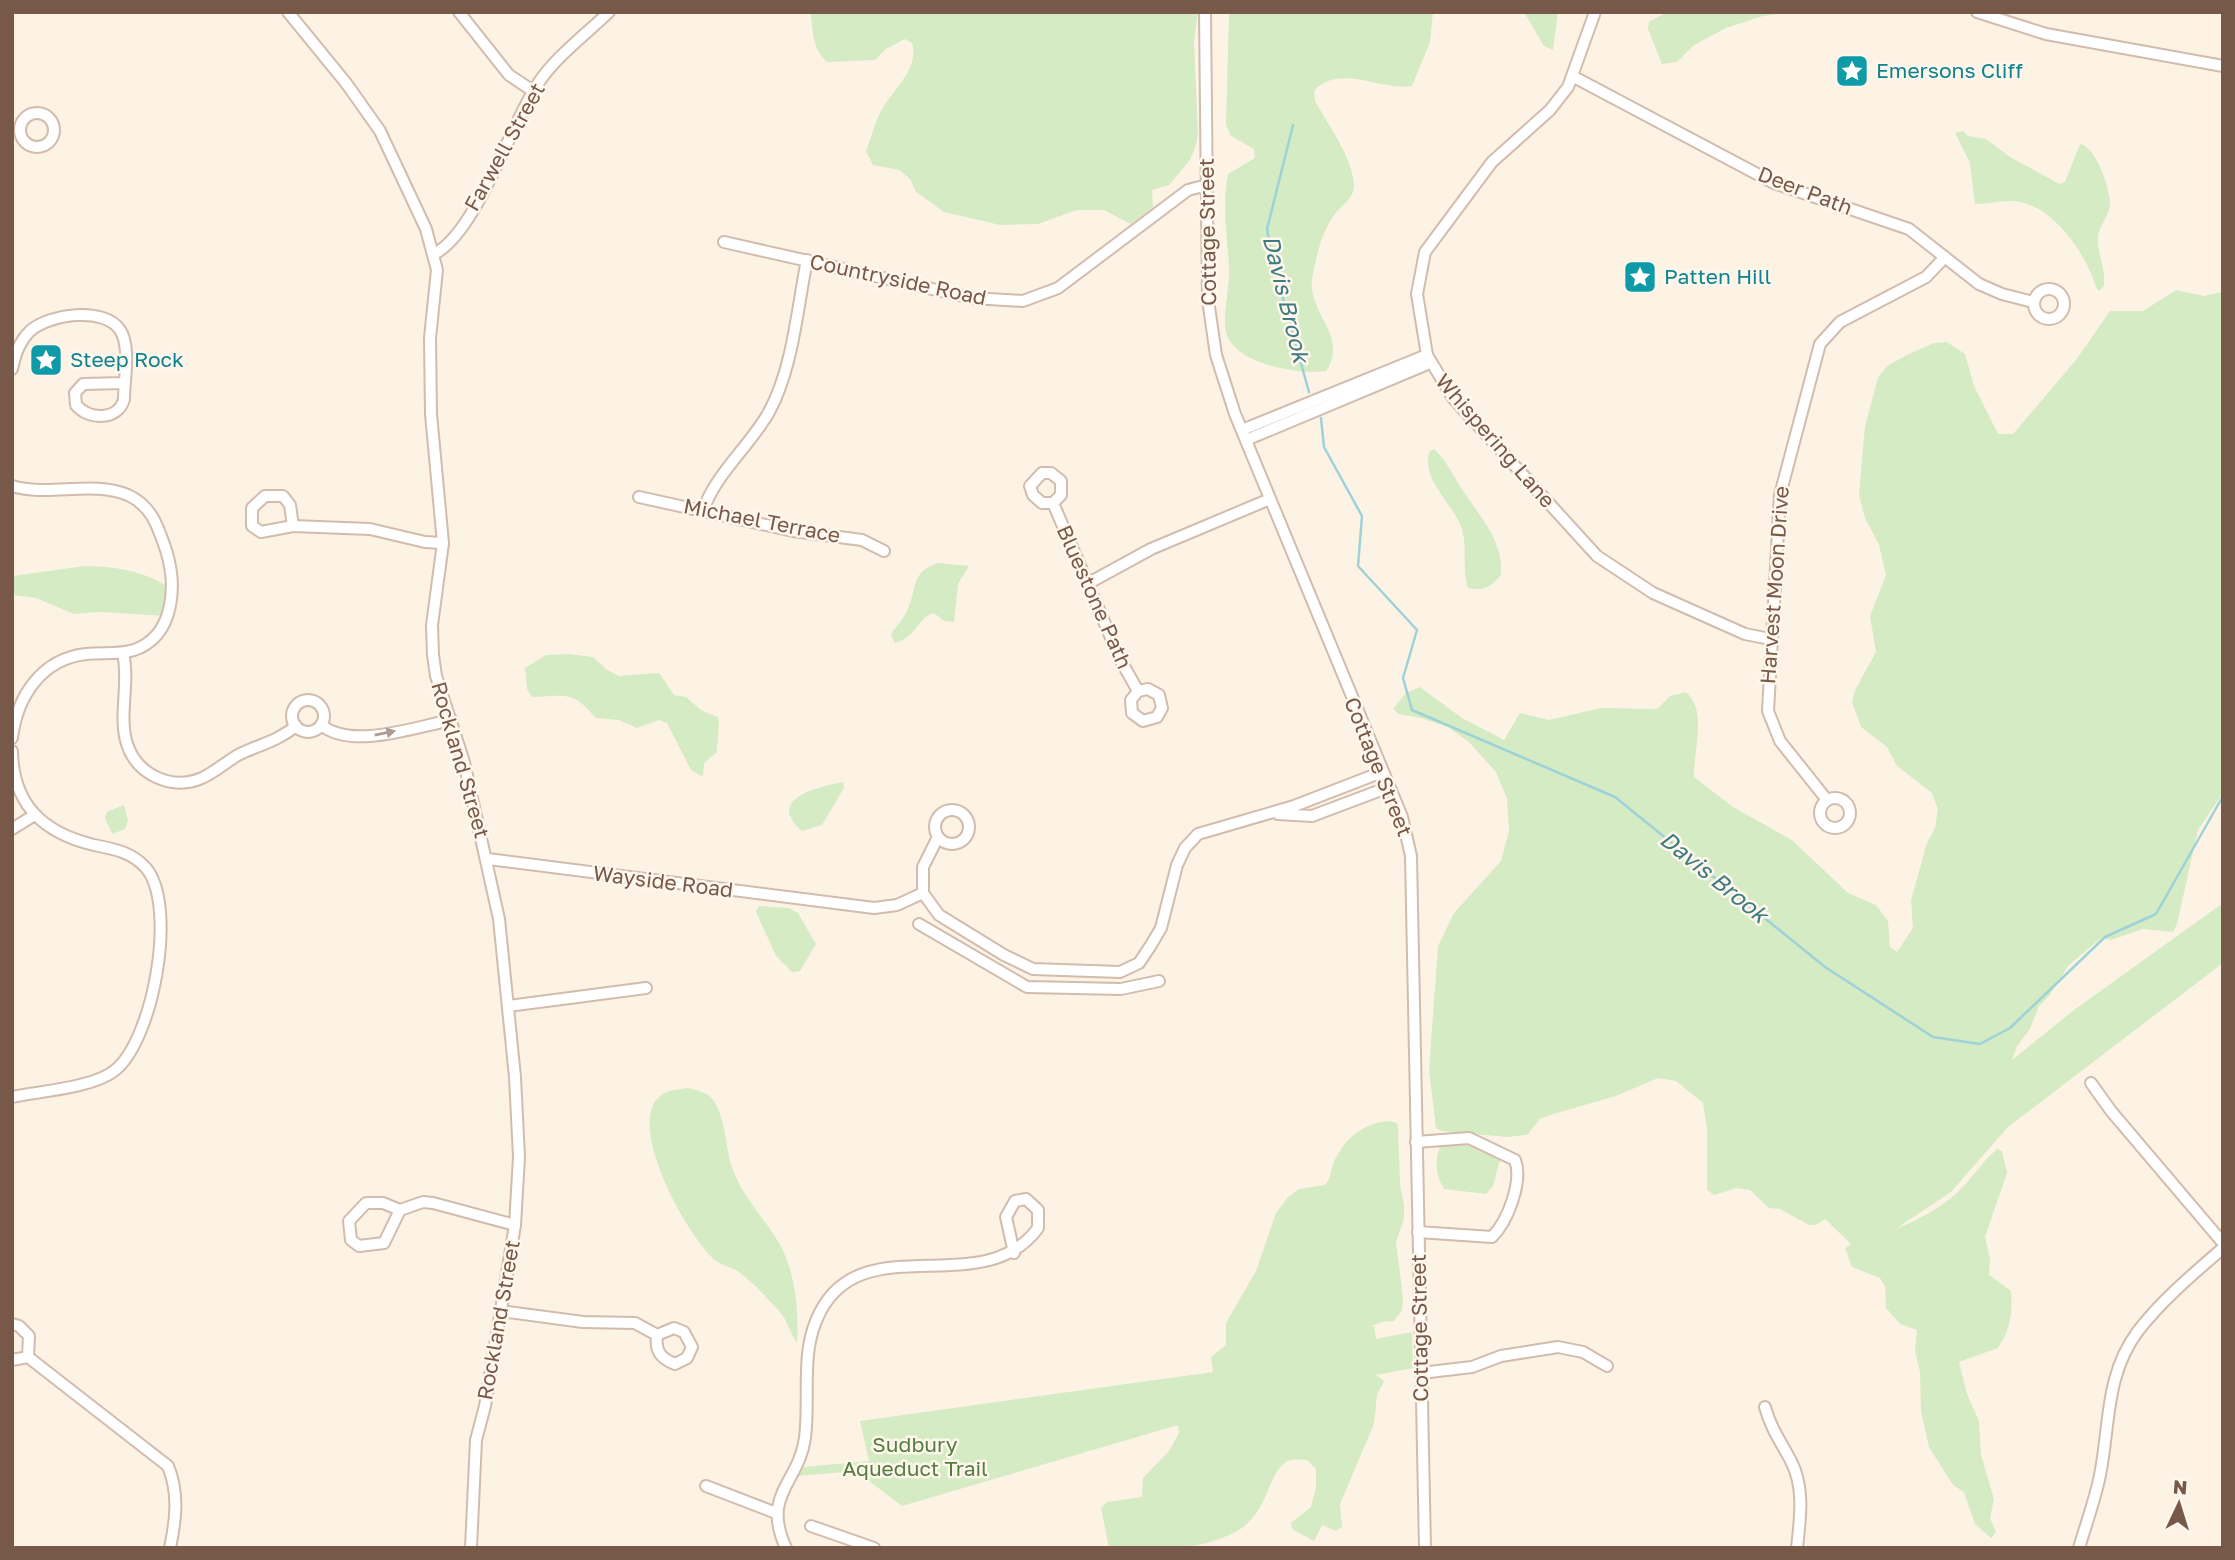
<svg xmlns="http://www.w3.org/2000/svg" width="2235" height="1560" font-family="'Golos Text',sans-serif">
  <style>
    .green { fill: #d4ebc3 }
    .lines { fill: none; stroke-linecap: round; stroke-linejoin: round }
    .stream { stroke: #9ed2d9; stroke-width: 2.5 }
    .minor-casing { stroke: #d1bcad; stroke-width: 14 }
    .minor { stroke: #fff; stroke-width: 10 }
    .oneway { fill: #ad9b92 }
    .labels { text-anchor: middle; stroke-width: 5; stroke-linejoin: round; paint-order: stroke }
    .culture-label { font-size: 21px; fill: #0d838f; stroke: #fff7ec; text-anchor: start }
    .street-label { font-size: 21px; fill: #775849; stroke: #fff7ec }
    .park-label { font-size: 21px; fill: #547d41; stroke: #fff7ec }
    .water-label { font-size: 23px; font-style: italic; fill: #3f7b83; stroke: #fff7ec }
  </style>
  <rect width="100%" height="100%" fill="#fdf3e5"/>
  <g class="green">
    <path d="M810,12H1198L1194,42L1198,134L1196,145L1190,160L1169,185L1152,190L1153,207L1131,224L1104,210H1077L1038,224L1000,225L944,212L916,192L910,179L899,170L873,165L866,151C871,139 874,125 880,113C891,91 920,70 912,43L905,39L886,49L875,60L827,62C811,48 814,31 810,12Z"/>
    <path d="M1229,12H1433L1430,42L1412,86C1380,91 1339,63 1314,91L1315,101C1329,127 1351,154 1354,184C1355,198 1343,204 1335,214C1322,230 1315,260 1312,280C1308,313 1349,337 1326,371C1298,375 1227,364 1225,326C1224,306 1230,286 1229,267C1227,236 1222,205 1228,174L1255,158L1254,149L1231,136L1226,125Z"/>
    <polygon points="1524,12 1558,12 1553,50 1544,46"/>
    <polygon points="1667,12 1794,12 1763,16 1726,28 1694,45 1677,62 1662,64 1648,29 1649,22"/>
    <path d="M1963,131L1968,136L1986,139L2010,157L2060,184L2065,182L2080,144C2095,145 2111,190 2110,205C2109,216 2099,226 2098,236C2097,253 2106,269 2104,286L2099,291L2096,287C2087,256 2057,212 2024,203C2008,198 1991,204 1975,204L1970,163L1955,133Z"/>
    <path d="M2176,290L2204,296L2223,292V793L2198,830L2177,924L2173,932L2143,929L2111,940L2101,938L2068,966L2049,996L2039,1006L2030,1029L2017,1046L2012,1060L2074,1010L2223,903V963L2008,1127L1951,1192L1897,1228C1916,1222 1945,1205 1959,1191C1973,1177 1982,1162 1997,1149L2002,1151L2007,1173L1985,1237L1990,1259L1989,1275L2011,1291C2013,1310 2010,1332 1998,1348L1959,1362L1967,1394L1979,1421L1981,1455L1994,1499L1990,1518L1996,1532L1991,1538L1975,1524L1964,1492L1953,1485L1929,1447L1921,1412L1920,1372L1915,1351L1917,1330L1900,1324L1886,1308L1885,1286L1880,1278L1852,1267L1845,1248L1851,1244L1825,1219L1816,1225H1809L1780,1209L1769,1208L1750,1190L1736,1188L1714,1195L1707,1190V1129L1703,1103L1676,1081L1658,1078L1616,1096L1550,1115L1540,1119L1527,1135L1507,1137L1442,1131L1436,1128L1429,1071L1438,946L1454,913L1501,861L1509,831L1507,799L1496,772L1469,742L1448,727L1421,718L1399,714L1393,709L1406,693L1420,687L1462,718L1504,740L1520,713L1549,720L1601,708L1657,709L1670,696L1686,692C1708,711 1693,751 1694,777L1733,807L1792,840L1848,893L1876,905L1888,921L1890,947L1897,952L1913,928L1911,900L1927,843L1935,828L1938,809L1932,793L1897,766L1887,747L1861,727L1852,702L1855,690L1876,652L1870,616L1886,575L1879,545L1865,518L1859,495L1865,426L1878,378L1887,366L1907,355L1934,343L1947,342L1965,354L1974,386L1998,434H2013L2076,360L2110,311H2143Z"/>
    <path d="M1434,449C1446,460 1451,472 1460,486C1477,514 1504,539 1501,575C1491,587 1483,592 1468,588C1461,567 1469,546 1460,524C1450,501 1420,477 1430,451Z"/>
    <path d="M938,563L969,566L958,584L954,622L944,621L934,613C918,617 917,637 895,643L891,634C896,627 903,619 907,611C918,588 909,573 938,563Z"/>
    <path d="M85,566C117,567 141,570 168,587L167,616L99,612L74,614L36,598L12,595V576Z"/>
    <path d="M569,654L593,657L607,670L619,676L659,673L674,695L686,697L701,710L718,717C720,724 717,743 717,752L704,763L703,777L691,770L667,723L659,720L637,728L619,720L596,718C572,690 566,696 532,697L527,689L525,668L546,655Z"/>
    <path d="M843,782L844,788L822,825L802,831C765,798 819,787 843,782Z"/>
    <polygon points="124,805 128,821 125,829 112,834 105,818 107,812"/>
    <polygon points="759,906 789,908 798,913 816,944 800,971 792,972 776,956 756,912"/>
    <path d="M688,1088C699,1091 709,1092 715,1103C727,1124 725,1149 733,1170C745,1203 772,1225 784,1253C796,1279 799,1316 797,1343C790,1333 788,1321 779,1311C767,1298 751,1280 736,1270C730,1267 722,1265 716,1261C689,1239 627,1129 658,1098C666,1089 676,1090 688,1088Z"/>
    <path d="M1390,1121L1397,1123L1398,1127L1400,1184L1404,1204V1219L1396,1242L1403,1298L1402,1310L1394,1321L1381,1322L1370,1327L1374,1326L1376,1339L1412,1332L1413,1368L1376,1375L1384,1381L1377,1395L1374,1424L1340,1504L1342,1527L1336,1531L1322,1525L1314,1541L1292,1529L1291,1523L1311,1507L1316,1487V1469L1307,1460C1301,1460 1292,1458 1286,1462C1266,1475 1270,1512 1237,1531C1198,1553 1152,1548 1109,1548L1101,1508L1107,1502L1142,1497L1143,1478L1169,1451L1179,1433L1178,1425L902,1506L856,1471L797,1476L804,1467L869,1461L860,1421L1213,1372L1211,1357L1226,1345V1323L1256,1271L1276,1213L1288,1197L1299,1189L1325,1185C1331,1178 1330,1172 1333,1164C1344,1138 1363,1123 1390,1121Z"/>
    <path d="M1463,1143C1476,1145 1492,1150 1500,1160L1493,1186L1486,1194L1444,1189C1436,1175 1434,1163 1440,1147Z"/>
  </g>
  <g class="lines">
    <g class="stream">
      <polyline points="1293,125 1267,229 1274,266 1309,392"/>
      <polyline points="1321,418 1324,447 1362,516 1358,566 1417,630 1403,678 1412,710 1615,797 1825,967 1933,1037 1980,1044 2010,1028 2105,937 2156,914 2223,796"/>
    </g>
    <defs>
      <g id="minor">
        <polyline points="288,12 346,83 380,131 426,229 437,270 430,338 431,414 443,543 432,625 433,655 436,676 464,762 499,919 515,1077 519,1157 515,1225 485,1406 476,1440 471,1548"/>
        <polyline points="459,12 509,75 533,91"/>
        <polyline points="1205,12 1208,300 1216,355 1235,414 1402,817 1411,856 1425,1548"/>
        <polyline points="1595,12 1568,87 1550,110 1492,162 1425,252 1417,294 1427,355 1453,398 1597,556 1653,593 1745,634 1770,639"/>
        <polyline points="1977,12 2046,34 2223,66"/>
        <polyline points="1574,77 1774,183 1909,229 1979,284 2002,294 2033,302"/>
        <circle cx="37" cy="130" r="17"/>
        <polyline points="724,242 972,298 1023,301 1058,288 1188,190 1207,185"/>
        <path d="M434,254C476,233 510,126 537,85C555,57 585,35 609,12"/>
        <circle cx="2049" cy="304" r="15"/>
        <path d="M12,369C15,355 19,342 30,331C49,314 104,306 120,330C131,346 124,380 124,399C119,420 89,421 76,405L75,393L83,384L124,383"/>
        <polyline points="1242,430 1427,355"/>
        <polyline points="1246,440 1430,363"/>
        <path d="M12,486C49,497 93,480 128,495C152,506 158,527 166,550C177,585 175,636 134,650C118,655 102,652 86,654C41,659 17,697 12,738"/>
        <polyline points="639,497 793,531 862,540 884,551"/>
        <polyline points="1053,503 1042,503 1033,495 1030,486 1042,473 1051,473 1061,481 1061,495 1053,503 1121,661 1138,691 1131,700 1132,713 1143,721 1157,717 1162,708 1159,695 1148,689 1138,691"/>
        <path d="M703,511C715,474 750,446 769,412C793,368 797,309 807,260"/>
        <polyline points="293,526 290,505 283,496 265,496 252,508 252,526 261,532 293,526 370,529 425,542 443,543"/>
        <polyline points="1087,584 1151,549 1270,499"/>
        <path d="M123,653C130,683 118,716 127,744C137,775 172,791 202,778C215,772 226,762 238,755C258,745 278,741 296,726"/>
        <circle cx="308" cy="716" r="16"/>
        <path d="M321,725C353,750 414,727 452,720"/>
        <path d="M12,751C13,805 43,833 94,845C114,849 132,852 146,868C178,906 153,1042 114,1071C92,1088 40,1091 12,1097"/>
        <circle cx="1835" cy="813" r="15"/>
        <polyline points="1827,800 1780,741 1768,711 1780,495 1820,344 1840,322 1926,277 1945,257"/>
        <circle cx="952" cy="827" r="17"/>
        <polyline points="1278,814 1312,816 1389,787"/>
        <polyline points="12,829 33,816"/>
        <polyline points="488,859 874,908 897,905 923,893 939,915 1004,955 1033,969 1120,972 1139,963 1151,945 1161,928 1177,865 1185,848 1198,834 1294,806 1382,772"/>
        <polyline points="923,893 923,867 938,837"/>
        <polyline points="919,924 1027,987 1121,989 1159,981"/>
        <polyline points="508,1006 646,988"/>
        <polyline points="2091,1083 2111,1111 2223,1243"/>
        <path d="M1416,1142L1469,1138L1515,1160C1523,1181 1508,1221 1492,1237L1418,1232"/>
        <polyline points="400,1210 383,1203 366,1203 349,1221 351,1240 359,1246 384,1243 400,1210 423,1202 433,1203 515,1225"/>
        <path d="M500,1311L583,1322L635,1323L657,1335C655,1351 660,1358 675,1364L687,1358L692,1347L684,1332L674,1328L657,1335"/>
        <polyline points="12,1324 19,1326 29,1336 28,1357"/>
        <path d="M12,1360L28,1357L168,1466C179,1493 176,1519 170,1548"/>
        <polyline points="1421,1373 1472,1367 1501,1356 1558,1347 1583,1352 1607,1366"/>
        <path d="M1765,1407C1771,1429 1781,1442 1791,1461C1805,1488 1800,1519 1797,1548"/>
        <polyline points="706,1486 776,1513"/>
        <polyline points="811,1526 874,1548"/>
        <path d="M786,1548C761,1494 799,1483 805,1438C810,1399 801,1357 816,1321C856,1221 982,1305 1038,1228V1210L1026,1199L1015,1201L1006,1217L1014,1253"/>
        <path d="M2079,1548C2086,1524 2095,1500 2100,1475C2110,1425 2105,1375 2138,1331C2162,1300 2193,1274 2223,1248"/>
      </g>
    </defs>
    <use href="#minor" class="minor-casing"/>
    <use href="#minor" class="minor"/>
  </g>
  <defs><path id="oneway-solid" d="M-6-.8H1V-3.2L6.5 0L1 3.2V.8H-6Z" transform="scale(1.75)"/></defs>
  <use class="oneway" href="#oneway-solid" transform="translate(385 733) rotate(-11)"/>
  <defs>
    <symbol id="sight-square" viewBox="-11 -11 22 22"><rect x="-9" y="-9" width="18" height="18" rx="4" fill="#0f9aa8" stroke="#fff7ec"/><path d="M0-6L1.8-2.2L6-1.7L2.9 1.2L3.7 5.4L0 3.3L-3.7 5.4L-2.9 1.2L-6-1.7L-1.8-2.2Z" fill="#fff"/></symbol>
  </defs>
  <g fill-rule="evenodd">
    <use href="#sight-square" x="1833" y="52" width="38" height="38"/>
    <use href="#sight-square" x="1621" y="258" width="38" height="38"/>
    <use href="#sight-square" x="27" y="341" width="38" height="38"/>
  </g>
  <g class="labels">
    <g class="culture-label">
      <text x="1876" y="78">Emersons Cliff</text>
      <text x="1664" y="284">Patten Hill</text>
      <text x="70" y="367">Steep Rock</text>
    </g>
    <g class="street-label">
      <text transform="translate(505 147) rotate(-61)" y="7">Farwell Street</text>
      <text transform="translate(1805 191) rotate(21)" y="7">Deer Path</text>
      <text transform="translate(1208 232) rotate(-91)" y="7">Cottage Street</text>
      <text transform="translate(898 280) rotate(12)" y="7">Countryside Road</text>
      <text transform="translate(1495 441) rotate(49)" y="7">Whispering Lane</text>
      <text transform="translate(762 521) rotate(11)" y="7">Michael Terrace</text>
      <text transform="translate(1775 585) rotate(-86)" y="7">Harvest Moon Drive</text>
      <text transform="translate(1094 597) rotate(66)" y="7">Bluestone Path</text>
      <text transform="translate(460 760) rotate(74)" y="7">Rockland Street</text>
      <text transform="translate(1378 767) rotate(68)" y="7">Cottage Street</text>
      <text transform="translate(663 882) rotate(7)" y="7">Wayside Road</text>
      <text transform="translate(499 1320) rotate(-80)" y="7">Rockland Street</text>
      <text transform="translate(1420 1328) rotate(-91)" y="7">Cottage Street</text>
    </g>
    <g class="park-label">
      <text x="915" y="1452">Sudbury<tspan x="915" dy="24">Aqueduct Trail</tspan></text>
    </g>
    <g class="water-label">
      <text transform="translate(1286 299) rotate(76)" y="8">Davis Brook</text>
      <text transform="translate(1714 877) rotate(39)" y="8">Davis Brook</text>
    </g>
  </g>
  <rect width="2235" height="1560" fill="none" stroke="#775849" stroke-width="28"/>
  <g transform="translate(2179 1504) rotate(4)" stroke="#fff7ec" stroke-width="5" paint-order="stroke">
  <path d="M0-5L12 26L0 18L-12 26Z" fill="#775849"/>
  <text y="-10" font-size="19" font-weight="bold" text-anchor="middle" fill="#775849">N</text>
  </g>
</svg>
